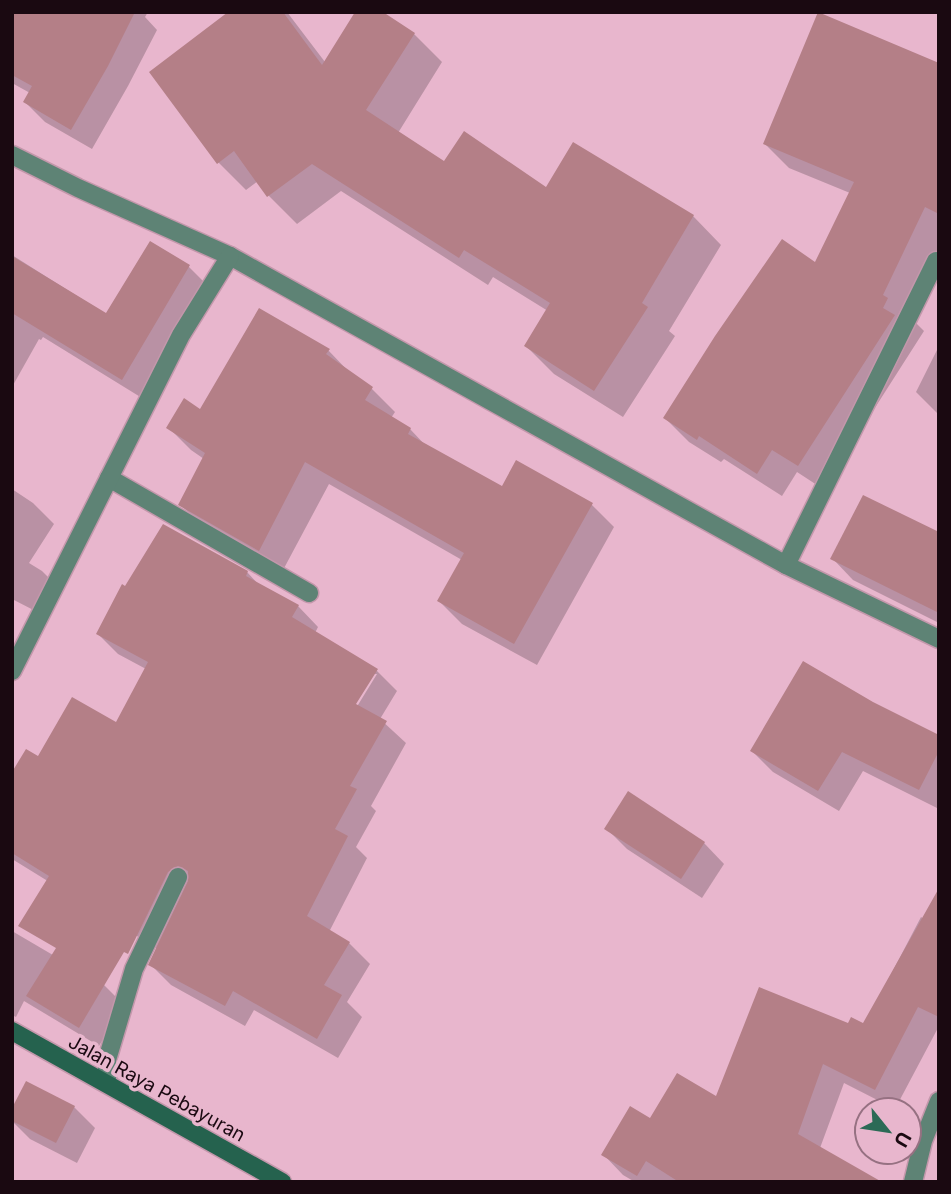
<svg xmlns="http://www.w3.org/2000/svg" width="951" height="1194" font-family="Inter,sans-serif">
  <style>
    .shadow { fill: #0003; fill-rule: evenodd }
    .building { fill: #b47f87 }
    .lines { fill: none; stroke-linecap: round; stroke-linejoin: round }
    .minor-casing { stroke: #c397ab; stroke-width: 21 }
    .secondary-casing { stroke: #c397ab; stroke-width: 21 }
    .minor { stroke: #5e8375; stroke-width: 18 }
    .secondary { stroke: #25624e; stroke-width: 18 }
    .labels { text-anchor: middle; stroke-width: 7; stroke-linejoin: round; paint-order: stroke }
    .street-label { font-size: 19px; fill: #1a0911; stroke: #e8b6cd }
  </style>
  <rect width="100%" height="100%" fill="#e8b6cd"/>
  <g class="shadow">
    <polygon points="12,12 148,12 145,17 157,30 128,86 92,149 45,122 25,102 30,93 12,83"/>
    <polygon points="231,12 287,12 325,62 414,34 442,62 398,133 445,163 546,190 693,216 721,245 669,331 675,336 623,417 554,374 526,346 548,311 493,277 488,285 341,191 297,224 269,196 258,181 246,190 218,162"/>
    <polygon points="939,65 939,251 908,315 924,331 823,489 797,472 782,496 724,459 721,462 689,442 665,418 816,264 850,193 789,168 765,144"/>
    <polygon points="150,244 189,267 209,287 142,398 43,337 41,340 39,339 12,387 12,255 107,315"/>
    <polygon points="939,346 939,415 916,392"/>
    <polygon points="328,350 351,374 372,389 395,412 391,418 410,429 427,447 502,488 591,504 614,527 537,665 462,624 439,601 462,560 329,484 282,572 203,527 180,504 204,459 191,450 168,427"/>
    <polygon points="12,489 33,503 54,524 29,563 42,571 63,592 47,617 12,599"/>
    <polygon points="939,534 939,623 853,580 833,559"/>
    <path d="M247,572L260,586L298,606L318,627L315,633L376,670L397,691L380,719L406,743L371,806L376,811L356,847L367,858L329,932L349,943L370,964L347,1002L362,1017L338,1058L254,1010L245,1026L171,985L151,965L158,949L12,859V775L39,758L116,725L146,669L118,654L98,634ZM373,674H377L353,713L350,711Z"/>
    <polygon points="872,704 939,737 939,809 863,771 839,811 773,772 752,751"/>
    <polygon points="606,828 704,843 724,864 702,898 627,849"/>
    <polygon points="939,892 939,1026 895,1109 844,1083 820,1148 879,1182 667,1180 635,1182 623,1175 603,1154 650,1120 717,1099 849,1025 864,1026 921,917 924,919"/>
    <polygon points="12,931 104,985 124,1005 99,1046 24,1001 16,1017 12,1015"/>
    <polygon points="74,1107 95,1128 77,1163 30,1139 12,1121"/>
  </g>
  <g class="building">
    <polygon points="12,12 135,12 108,66 71,130 23,102 32,86 12,75"/>
    <polygon points="228,12 283,12 322,65 355,12 383,12 415,33 366,110 444,161 464,131 546,187 573,142 694,215 642,303 648,307 594,391 524,346 550,303 464,250 459,258 312,164 267,197 234,151 217,164 149,72"/>
    <polygon points="818,12 939,63 939,214 925,207 883,295 888,298 883,308 895,315 798,466 772,450 757,474 699,436 697,440 663,418 715,336 782,239 815,262 854,182 763,144"/>
    <polygon points="150,241 190,265 122,380 12,313 12,256 106,313"/>
    <polygon points="259,308 330,349 326,354 373,387 365,400 411,428 408,434 502,486 516,460 593,503 514,644 437,601 464,553 305,462 259,551 178,505 205,453 166,428 184,398 200,409"/>
    <polygon points="863,495 939,532 939,613 830,559"/>
    <polygon points="163,524 248,571 246,576 299,605 292,617 378,669 356,704 387,721 350,786 357,789 335,829 348,836 307,916 350,942 324,985 342,995 317,1039 233,991 225,1006 148,965 188,881 188,871 178,866 168,872 128,954 124,952 79,1028 26,996 56,948 18,926 49,876 12,853 12,772 26,749 38,756 72,697 116,722 148,662 96,634 122,584 125,586"/>
    <polygon points="803,661 873,702 939,735 939,751 919,790 842,752 818,791 750,751"/>
    <polygon points="628,791 705,842 681,879 604,829"/>
    <polygon points="939,888 939,1017 918,1007 875,1090 823,1064 798,1134 882,1182 679,1182 646,1161 637,1176 601,1155 630,1106 650,1118 677,1073 716,1096 759,987 848,1023 851,1017 863,1023"/>
    <polygon points="26,1081 75,1106 56,1143 12,1121 12,1108"/>
  </g>
  <g class="lines">
    <defs>
      <g id="minor">
        <polyline points="12,155 78,188 230,256 786,565 939,639"/>
        <polyline points="109,478 309,593"/>
        <polyline points="786,565 936,261"/>
        <polyline points="12,671 181,335 230,256"/>
        <polyline points="107,1083 107,1060 134,969 178,877"/>
        <polyline points="913,1182 923,1141 939,1101"/>
      </g>
      <polyline id="secondary" points="12,1031 282,1182"/>
    </defs>
    <use href="#minor" class="minor-casing"/>
    <use href="#secondary" class="secondary-casing"/>
    <use href="#minor" class="minor"/>
    <use href="#secondary" class="secondary"/>
  </g>
  <g class="labels">
    <g class="street-label">
      <text transform="translate(157 1088) rotate(29)" y="7">Jalan Raya Pebayuran</text>
    </g>
  </g>
  <rect width="951" height="1194" fill="none" stroke="#1a0911" stroke-width="28"/>
  <g transform="translate(888 1131) rotate(120)"><circle r="33" fill="#e8b6cd" stroke="#967182" stroke-width="2"/>
  <path d="M0-5L12 26L0 18L-12 26Z" fill="#2c6a56"/>
  <text y="-10" font-size="19" font-weight="bold" text-anchor="middle" fill="#1a0911">U</text>
  </g>
</svg>
